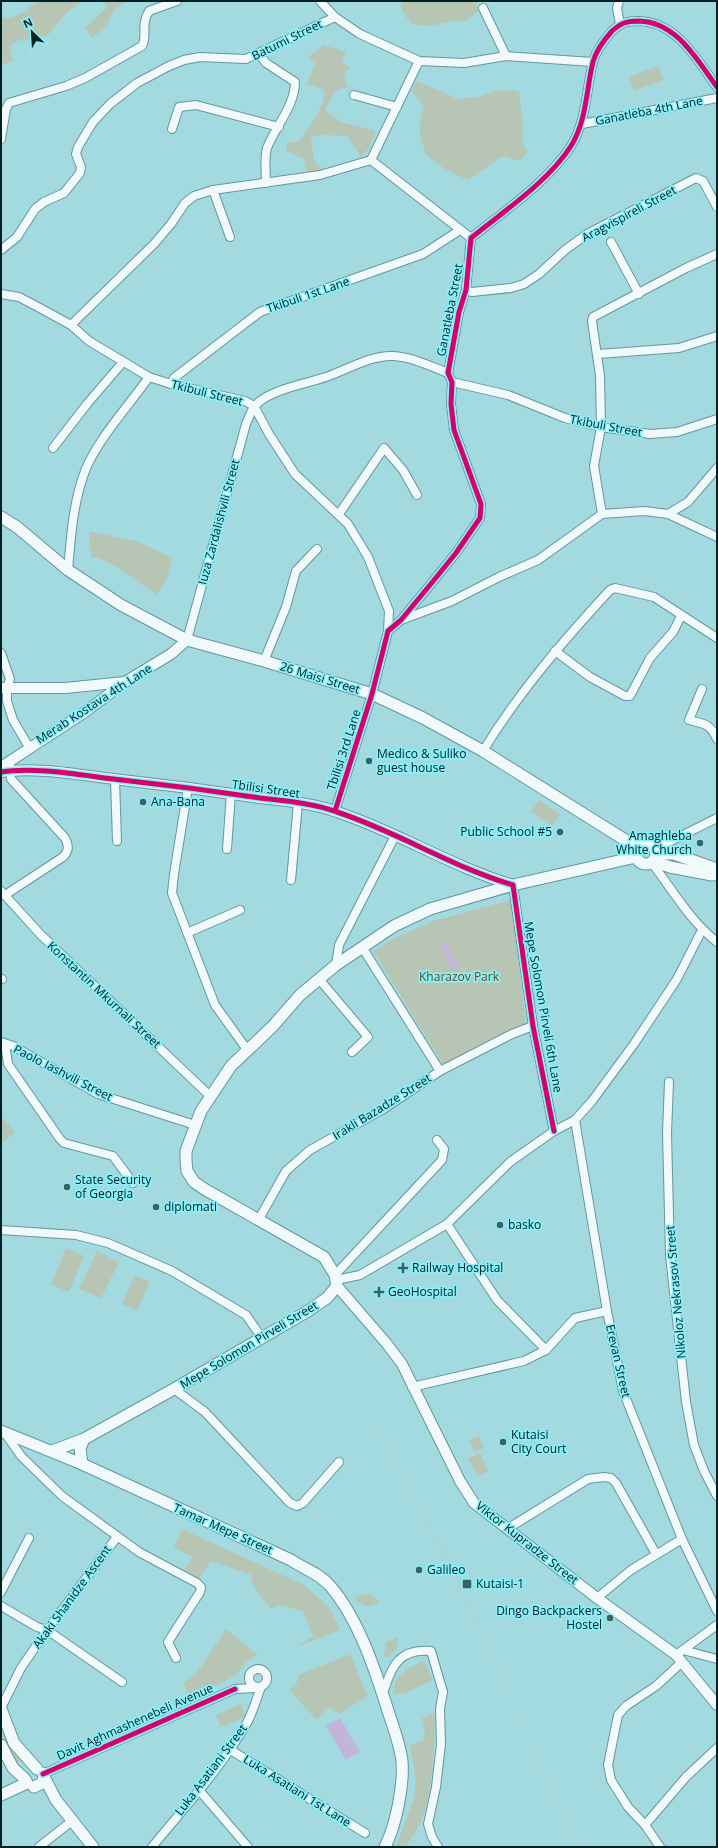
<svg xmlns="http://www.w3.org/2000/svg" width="718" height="1848" font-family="'Open Sans',sans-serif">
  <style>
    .green { fill: #b7c6b4 }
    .water { fill: #c3b4d9 }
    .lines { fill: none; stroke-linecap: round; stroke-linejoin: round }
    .minor-casing { stroke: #64979b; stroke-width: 10 }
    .tertiary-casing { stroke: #64979b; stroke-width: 12 }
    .secondary-casing { stroke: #64979b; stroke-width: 13 }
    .minor { stroke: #f1f9fa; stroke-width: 8 }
    .tertiary { stroke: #f1f9fa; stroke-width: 10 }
    .secondary { stroke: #f1f9fa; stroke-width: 11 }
    .rail { stroke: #bbcccd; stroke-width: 2; stroke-dasharray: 2 4; stroke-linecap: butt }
    .cycleway-casing { stroke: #89eff9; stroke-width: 8 }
    .cycleway { stroke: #d6006c; stroke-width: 5 }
    .poi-dot { fill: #396265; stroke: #89eff9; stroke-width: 1.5 }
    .labels { text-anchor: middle; stroke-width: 3.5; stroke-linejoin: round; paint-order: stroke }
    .street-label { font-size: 12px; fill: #002123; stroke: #89eff9 }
    .poi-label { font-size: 12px; fill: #002123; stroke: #89eff9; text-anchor: start }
    .park-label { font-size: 12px; fill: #624b1c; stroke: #89eff9 }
  </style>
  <rect width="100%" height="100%" fill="#a2dae0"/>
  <g class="green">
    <path d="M37,1H83L68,11L47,36L17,41L9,47L13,61L1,65V18C17,19 25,11 37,1Z"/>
    <path d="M104,1H129C116,7 111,11 108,25L92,38L85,28L106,8Z"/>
    <polygon points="402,1 476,1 478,11 464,22 453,21 430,26 411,24 401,9"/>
    <path d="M324,45L346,52L342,62L350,68L343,76L348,87L335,91L325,110L341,122L376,131L369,148L361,157L347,136L319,135L311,138L314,160L322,170L307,172L304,159L286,151L287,142H299C308,127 326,108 324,90L307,84L315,64L308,57Z"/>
    <polygon points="658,66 664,80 634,91 629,77"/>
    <polygon points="417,81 458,99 477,97 500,90 519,91 523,125 522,143 528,151 520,161 503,156 468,180 446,170 425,154 419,127 424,106 411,91"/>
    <path d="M89,531L139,542L172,558L166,581L157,594C134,582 118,562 91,557Z"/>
    <polygon points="539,800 560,814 552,826 531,812"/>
    <polygon points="511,900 526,1023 444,1066 373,951 395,938 433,921"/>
    <polygon points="1,1116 15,1132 1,1144"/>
    <polygon points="66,1248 84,1256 69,1292 51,1285"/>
    <polygon points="97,1251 119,1262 101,1298 79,1289"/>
    <polygon points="135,1275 150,1282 137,1311 122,1304"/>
    <polygon points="479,1436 484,1448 474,1452 469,1440"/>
    <polygon points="480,1453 488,1471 478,1476 467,1459"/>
    <path d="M182,1529L304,1585L329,1607L340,1630L293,1648L313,1637L303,1611L279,1605L271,1609C264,1600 251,1586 251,1575L211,1561L199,1578L185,1570L192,1557L174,1547Z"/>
    <polygon points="368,1594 374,1597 379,1602 368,1607 354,1600 359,1595"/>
    <path d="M226,1629L258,1655C244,1659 242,1672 230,1679C217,1685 202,1690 189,1696L183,1683L196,1674Z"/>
    <path d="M397,1637C400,1645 395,1651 389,1657L383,1656L385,1650V1643Z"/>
    <polygon points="350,1654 368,1696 339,1714 330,1707 317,1720 289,1690 296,1685 299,1675"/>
    <path d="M422,1661L425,1662L433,1680L405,1693L394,1695C392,1674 407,1670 422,1661Z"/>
    <polygon points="241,1704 246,1716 221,1727 216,1715"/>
    <path d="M435,1713C434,1749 434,1789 420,1823C417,1832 410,1840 405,1847H396L414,1798L416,1780L410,1746L423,1740L425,1735L422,1718Z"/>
    <path d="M2,1728L9,1742L22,1760L15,1763C10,1752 1,1740 2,1728Z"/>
  </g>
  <g class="water">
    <polygon points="447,943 458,967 452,970 440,945"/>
    <polygon points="340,1718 360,1752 346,1760 326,1726"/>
  </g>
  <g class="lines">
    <defs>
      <g id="minor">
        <polyline points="320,1 335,17 360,34 419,61 464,63 506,56 593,62"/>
        <polyline points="619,1 617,8 620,24"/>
        <polyline points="483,8 506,56"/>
        <path d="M259,54L266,63L295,82C295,106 275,127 267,148C264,158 266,173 266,183"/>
        <polyline points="354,95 397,107"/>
        <polyline points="582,124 717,98"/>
        <polyline points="172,129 179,107 196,105 279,127"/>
        <path d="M1,139L6,109L9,103L66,86L85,78L142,46C148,35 140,26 149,11L177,1"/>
        <polyline points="371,160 471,238"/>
        <polyline points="213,190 230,237"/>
        <polyline points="611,242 639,294"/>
        <polyline points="1,250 17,237 35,209 44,202 64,193 80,173 81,167 76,154 78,147 93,122 110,104 137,83 169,66 184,60 200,57 246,59 335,17"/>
        <polyline points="466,290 472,292 511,288 524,284 539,274 565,250 587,234 696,178 703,181 717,207"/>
        <polyline points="1,294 19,297 38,307 71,325 89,341 149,377 171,384 245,401 254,406"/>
        <polyline points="71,325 154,244 171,224 185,203 194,196 213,190 320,175 371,160 419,61"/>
        <polyline points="598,354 679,348 717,336"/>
        <polyline points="452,382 508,395 565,418 601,427 650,434 677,432 717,419"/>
        <polyline points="171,384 174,378 260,312 423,254 460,230"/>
        <polyline points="254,406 269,434 295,474 348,524 368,557 389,611 388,631"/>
        <polyline points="53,448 87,404 123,362"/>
        <polyline points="339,514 384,448 403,470 417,495"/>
        <polyline points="602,514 594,466 601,427 600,376 592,321 593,317 686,268 717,254"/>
        <polyline points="668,514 688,502 717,468"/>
        <path d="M68,570C71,536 73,503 85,471C97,440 130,404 149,377"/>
        <polyline points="401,620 452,601 499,577 538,560 602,514 645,511 668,514 717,537"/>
        <path d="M187,640L246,424C250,415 252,407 260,401C278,388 305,384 326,377C347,370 370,355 393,356C412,357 430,366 448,373"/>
        <polyline points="555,651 590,677 625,696 630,696 650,658 673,632 681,616"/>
        <polyline points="1,653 10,679 7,688 7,701 13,720 29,747"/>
        <polyline points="264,661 286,607 296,571 317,549"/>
        <path d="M702,689L689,720C704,724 710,723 717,739"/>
        <path d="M483,751C519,692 563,641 610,590L615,588L654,597L717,638"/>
        <polyline points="115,779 117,841"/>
        <polyline points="188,788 174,874 172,893 215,1005 248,1051"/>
        <path d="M335,811L372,694L388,631L401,620L430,585L456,553L480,518L481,504L454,430L451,404L452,382L448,373L459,312L466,290L471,238C504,211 548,182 571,146C587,120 586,90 593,62C596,50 604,40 612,31C621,23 627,21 639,21C677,22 697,60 717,87"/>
        <polyline points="227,849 231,793"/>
        <polyline points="655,849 717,818"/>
        <path d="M651,862C673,890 689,920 717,942"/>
        <polyline points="291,880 298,803"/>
        <polyline points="513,885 533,1026 554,1131"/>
        <polyline points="1,891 40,934 210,1096"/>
        <path d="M5,895L63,857C69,851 69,846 65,838L11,779L10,766"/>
        <polyline points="187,933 240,910"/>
        <polyline points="362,947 440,1071"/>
        <polyline points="336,965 339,945 395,836"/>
        <polyline points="1,979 2,979"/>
        <polyline points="319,979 368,1037 352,1052"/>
        <polyline points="1,1042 13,1046 98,1094 195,1125"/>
        <polyline points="5,1044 8,1064 60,1139 64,1143 113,1156 133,1183"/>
        <polyline points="669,1082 667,1133 670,1255 686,1402 694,1445 704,1471 717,1496"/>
        <polyline points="575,1120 607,1311 623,1391 682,1539 717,1611"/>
        <polyline points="259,1219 286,1171 310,1150 382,1110 440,1071 512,1034 533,1026"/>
        <polyline points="447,1224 497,1300 546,1350 575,1318 607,1311"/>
        <polyline points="1,1230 76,1235 108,1243 172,1271 246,1315 262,1338"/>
        <polyline points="335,1275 442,1160 444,1149 437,1140"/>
        <polyline points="336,1280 360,1275 447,1224 510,1162 554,1131 575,1120 592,1101 634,1044 677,979 702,930"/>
        <polyline points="412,1387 524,1361 546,1350"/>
        <polyline points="174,1389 205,1412 290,1503 297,1506 303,1503 339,1462"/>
        <polyline points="5,1433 21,1456 62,1496 139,1552 197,1583 201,1587 200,1592 168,1642 176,1658"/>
        <polyline points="507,1529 588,1479 604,1477 611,1478 616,1483 656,1554"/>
        <polyline points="1,1592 29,1538"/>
        <polyline points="597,1598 631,1570 682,1539"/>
        <polyline points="1,1606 37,1627 47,1630 122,1682"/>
        <polyline points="683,1650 717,1659"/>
        <polyline points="676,1655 717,1625"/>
        <circle cx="258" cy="1678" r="9"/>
        <path d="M383,1693C392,1667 398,1648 431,1651L443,1692L440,1709L441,1744L436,1787L428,1824L432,1837L438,1847"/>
        <polyline points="1,1708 21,1668 47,1630 117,1537"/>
        <polyline points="229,1749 365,1833"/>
        <polyline points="43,1774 235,1689 258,1688"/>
        <polyline points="199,1790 248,1847"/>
        <polyline points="645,1825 686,1777 717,1748"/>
        <polyline points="39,1847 72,1821"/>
        <path d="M152,1847C185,1807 222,1767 248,1721C253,1711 257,1698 261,1687"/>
        <polyline points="660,1847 645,1825 628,1807 611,1780 608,1765 618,1715 626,1706 656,1686 681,1663"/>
      </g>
      <g id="tertiary">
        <polyline points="1,688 65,688 125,682"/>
        <polyline points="1,767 85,712 125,682 171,654 187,640"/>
        <path d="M1,772C35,766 86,776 122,780C168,785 214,791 260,798C285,801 313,803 337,812C398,832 452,867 513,885"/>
        <polyline points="337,1286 387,1344 402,1364 460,1481 474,1503 597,1598 676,1655 717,1705"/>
      </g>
      <g id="secondary">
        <polyline points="1,517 17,527 68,570 121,605 187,640 264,661 372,694 423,718 483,751 638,848"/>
        <circle cx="646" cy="854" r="10"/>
        <polyline points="656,854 674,854 717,869"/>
        <polyline points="653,861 670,867 712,875 717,874"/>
        <path d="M1,1431L82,1464L291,1560C304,1569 321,1574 331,1587C359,1620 376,1672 389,1714C394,1729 400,1745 402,1761C404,1785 396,1825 385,1847"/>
        <polyline points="52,1451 84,1439"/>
        <polyline points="82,1464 80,1448 84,1439 174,1389 308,1311 327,1298 337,1286 335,1275 324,1257 206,1190 194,1182 187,1171 186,1160 186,1151 201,1111 231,1066 273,1026 300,995 336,965 394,926 430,909 513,885 636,857"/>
        <polyline points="1,1709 14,1743 37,1769"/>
        <polyline points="1,1745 13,1768 25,1779 27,1783"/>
        <polyline points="44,1777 56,1800 93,1847"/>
        <polyline points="34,1787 42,1783 44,1777 43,1773"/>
        <polyline points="1,1795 27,1783"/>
      </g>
    </defs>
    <use href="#minor" class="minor-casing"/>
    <use href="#tertiary" class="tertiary-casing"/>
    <use href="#secondary" class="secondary-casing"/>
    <use href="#minor" class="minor"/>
    <use href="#tertiary" class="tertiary"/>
    <use href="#secondary" class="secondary"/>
    <g class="rail">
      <polyline points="373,1418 408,1493 581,1847"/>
      <polyline points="429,1525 440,1543 486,1638"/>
    </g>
    <defs>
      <g id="cycleway">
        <path d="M1,772C35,766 86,776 122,780C168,785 214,791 260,798C285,801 313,803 337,812C398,832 452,867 513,885L533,1026L554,1131"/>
        <path d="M335,811L372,694L388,631L401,620L430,585L456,553L480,518L481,504L454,430L451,404L452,382L448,373L459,312L466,290L471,238C504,211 548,182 571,146C587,120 586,90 593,62C596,50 604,40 612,31C621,23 627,21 639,21C677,22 697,60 717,87"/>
        <polyline points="43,1774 235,1689"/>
      </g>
    </defs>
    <use href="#cycleway" class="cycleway-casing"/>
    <use href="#cycleway" class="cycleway"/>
  </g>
  <g class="poi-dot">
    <circle cx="369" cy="761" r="4"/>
    <circle cx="143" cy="802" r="4"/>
    <circle cx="560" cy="832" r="4"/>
    <circle cx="700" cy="843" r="4"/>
    <circle cx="67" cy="1187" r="4"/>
    <circle cx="156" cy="1207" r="4"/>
    <circle cx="500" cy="1225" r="4"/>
    <path d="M401 1262h4v4h4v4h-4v4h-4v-4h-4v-4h4z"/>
    <path d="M377 1286h4v4h4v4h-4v4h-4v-4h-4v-4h4z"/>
    <circle cx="503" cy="1442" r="4"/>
    <circle cx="419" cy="1570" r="4"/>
    <rect x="462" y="1579" width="10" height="10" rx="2"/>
    <circle cx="610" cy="1618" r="4"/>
  </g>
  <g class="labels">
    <g class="street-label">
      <text transform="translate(287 40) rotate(-26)" y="4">Batumi Street</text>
      <text transform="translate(649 111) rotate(-11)" y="4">Ganatleba 4th Lane</text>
      <text transform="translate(629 214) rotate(-28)" y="4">Aragvispireli Street</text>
      <text transform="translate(308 295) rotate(-19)" y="4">Tkibuli 1st Lane</text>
      <text transform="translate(450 310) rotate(-79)" y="4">Ganatleba Street</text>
      <text transform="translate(207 393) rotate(14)" y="4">Tkibuli Street</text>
      <text transform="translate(606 426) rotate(11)" y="4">Tkibuli Street</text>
      <text transform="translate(219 522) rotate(-75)" y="4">Iuza Zardalishvili Street</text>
      <text transform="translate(320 678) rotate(17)" y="4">26 Maisi Street</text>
      <text transform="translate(94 704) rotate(-33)" y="4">Merab Kostava 4th Lane</text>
      <text transform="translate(344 750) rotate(-72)" y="4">Tbilisi 3rd Lane</text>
      <text transform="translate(266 789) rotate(8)" y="4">Tbilisi Street</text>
      <text transform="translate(104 995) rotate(43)" y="4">Konstantin Mkurnali Street</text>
      <text transform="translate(543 1007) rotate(80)" y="4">Mepe Solomon Pirveli 6th Lane</text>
      <text transform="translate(63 1073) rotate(27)" y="4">Paolo Iashvili Street</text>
      <text transform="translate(382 1107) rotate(-32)" y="4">Irakli Bazadze Street</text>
      <text transform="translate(676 1292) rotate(-95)" y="4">Nikoloz Nekrasov Street</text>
      <text transform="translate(249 1345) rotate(-31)" y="4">Mepe Solomon Pirveli Street</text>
      <text transform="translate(618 1361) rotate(77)" y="4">Erevan Street</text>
      <text transform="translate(223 1529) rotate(24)" y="4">Tamar Mepe Street</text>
      <text transform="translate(527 1543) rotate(38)" y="4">Viktor Kupradze Street</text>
      <text transform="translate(72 1597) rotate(-54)" y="4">Akaki Shanidze Ascent</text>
      <text transform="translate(135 1722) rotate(-24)" y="4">Davit Aghmashenebeli Avenue</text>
      <text transform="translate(211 1770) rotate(-53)" y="4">Luka Asatiani Street</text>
      <text transform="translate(297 1791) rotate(32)" y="4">Luka Asatiani 1st Lane</text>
    </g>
    <g class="poi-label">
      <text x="377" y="758">Medico &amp; Suliko<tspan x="377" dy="14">guest house</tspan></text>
      <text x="151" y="806">Ana-Bana</text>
      <text x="552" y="836" text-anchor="end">Public School #5</text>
      <text x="692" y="840" text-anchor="end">Amaghleba<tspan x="692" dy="14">White Church</tspan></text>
      <text x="75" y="1184">State Security<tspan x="75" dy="14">of Georgia</tspan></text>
      <text x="164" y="1211">diplomati</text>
      <text x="508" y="1229">basko</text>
      <text x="412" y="1272">Railway Hospital</text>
      <text x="388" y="1296">GeoHospital</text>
      <text x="511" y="1439">Kutaisi<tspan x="511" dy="14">City Court</tspan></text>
      <text x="427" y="1574">Galileo</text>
      <text x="476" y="1588">Kutaisi-1</text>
      <text x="602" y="1615" text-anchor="end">Dingo Backpackers<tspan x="602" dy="14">Hostel</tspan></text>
    </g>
    <g class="park-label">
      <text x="459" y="981">Kharazov Park</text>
    </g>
  </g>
  <rect width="718" height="1848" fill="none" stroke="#002123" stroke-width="4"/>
  <g transform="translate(32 32) rotate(335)" stroke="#89eff9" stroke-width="3" paint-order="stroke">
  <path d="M0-3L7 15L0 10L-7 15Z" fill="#002123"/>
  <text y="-6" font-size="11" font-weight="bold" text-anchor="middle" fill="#002123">N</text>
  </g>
</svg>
